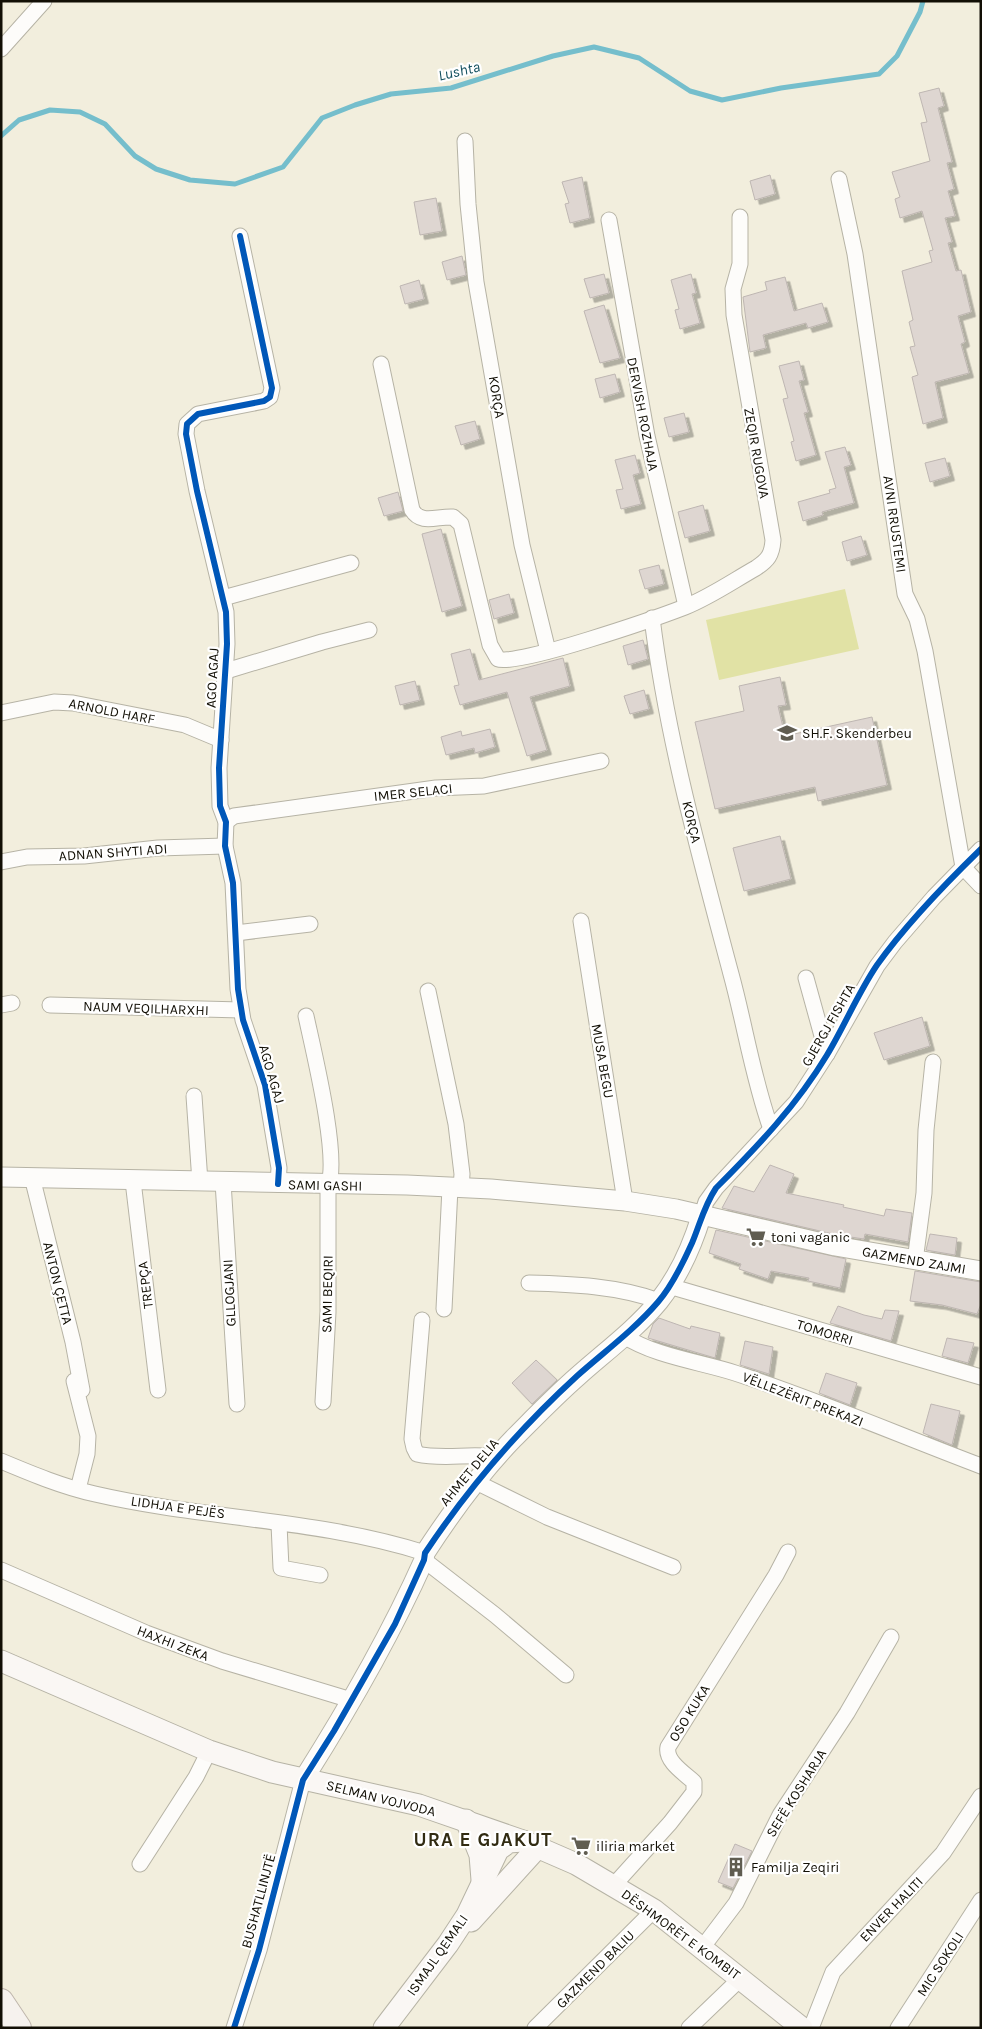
<svg xmlns="http://www.w3.org/2000/svg" width="982" height="2029" font-family="Karla,sans-serif">
  <style>
    .green { fill: #e1e2a5 }
    .lines { fill: none; stroke-linecap: round; stroke-linejoin: round }
    .stream { stroke: #75becc; stroke-width: 5 }
    .building { fill: #ded6d1; stroke: #beb6b2; filter: url(#shadow) }
    .minor-casing { stroke: #b6b3a5; stroke-width: 17 }
    .tertiary-casing { stroke: #b6b3a5; stroke-width: 21 }
    .secondary-casing { stroke: #b6b3a5; stroke-width: 23 }
    .primary-casing { stroke: #bfb6ac; stroke-width: 26 }
    .minor { stroke: #fdfcfa; stroke-width: 15 }
    .tertiary { stroke: #fdfcfa; stroke-width: 19 }
    .secondary { stroke: #faf7f4; stroke-width: 21 }
    .primary { stroke: #f6f2ee; stroke-width: 24 }
    .cycleway-casing { stroke: #fff; stroke-width: 9 }
    .cycleway { stroke: #0057b8; stroke-width: 6 }
    .labels { text-anchor: middle; stroke-width: 4.5; stroke-linejoin: round; paint-order: stroke }
    .street-label { font-size: 14px; fill: #120f05; stroke: #fff }
    .poi-label { font-size: 14px; fill: #120f05; stroke: #fff; text-anchor: start }
    .water-label { font-size: 15px; font-style: italic; fill: #0e4c5b; stroke: #fff }
    .district-label { font-size: 19px; font-weight: bold; letter-spacing: 1px; fill: #312b12; stroke: #fff }
  </style>
  <defs>
    <filter id="shadow"><feDropShadow dx="4.5" dy="4.5" stdDeviation="0" flood-color="#0004"/></filter>
  </defs>
  <rect width="100%" height="100%" fill="#f2eedd"/>
  <polygon class="green" points="845,589 859,649 719,680 706,620"/>
  <g class="lines">
    <polyline class="stream" points="1,136 19,120 50,110 80,112 105,124 135,156 156,169 190,180 235,184 283,167 322,118 355,105 391,94 451,88 553,56 594,47 639,58 690,91 722,100 781,88 879,74 897,56 920,12 923,1"/>
  </g>
  <g class="building">
    <polygon points="939,88 944,106 938,108 952,162 947,163 954,189 948,191 955,216 945,218 952,242 948,243 956,271 961,270 971,312 958,316 965,342 961,344 969,373 935,382 943,418 923,424 912,377 918,375 910,347 915,346 909,322 913,320 902,271 932,262 929,251 933,250 922,211 900,218 895,199 900,197 892,172 930,161 921,123 927,122 919,93"/>
    <polygon points="770,175 775,194 755,200 750,181"/>
    <polygon points="582,177 590,218 570,223 565,204 569,203 562,182"/>
    <polygon points="436,198 442,231 420,235 414,202"/>
    <polygon points="462,256 466,275 447,280 442,262"/>
    <polygon points="604,274 609,293 590,298 584,279"/>
    <polygon points="691,274 696,293 692,294 700,323 680,329 675,310 679,309 671,280"/>
    <polygon points="785,277 794,311 822,303 828,322 808,328 806,323 763,335 766,348 750,352 743,297 767,290 765,282"/>
    <polygon points="419,280 424,299 405,304 400,286"/>
    <polygon points="604,305 620,358 600,363 584,311"/>
    <polygon points="799,361 804,380 799,381 808,412 804,413 816,455 796,461 791,442 794,441 783,399 788,398 779,366"/>
    <polygon points="615,374 620,392 600,398 595,379"/>
    <polygon points="684,413 689,432 669,437 664,418"/>
    <polygon points="475,421 480,439 461,445 455,426"/>
    <polygon points="845,447 851,465 844,467 854,503 822,512 823,515 803,521 798,502 830,493 829,490 836,488 825,452"/>
    <polygon points="635,455 640,473 633,475 641,504 621,509 616,490 623,489 615,460"/>
    <polygon points="945,458 950,476 930,482 925,463"/>
    <polygon points="398,492 403,511 384,516 378,498"/>
    <polygon points="703,505 710,531 685,538 678,512"/>
    <polygon points="441,529 462,606 442,612 422,534"/>
    <polygon points="861,536 867,555 847,561 842,542"/>
    <polygon points="659,565 664,584 645,589 639,570"/>
    <polygon points="509,594 514,613 494,619 489,600"/>
    <polygon points="643,640 648,659 628,665 623,646"/>
    <polygon points="470,649 479,680 563,658 570,686 530,697 547,750 527,756 507,692 460,705 454,686 459,685 451,654"/>
    <polygon points="780,677 786,705 778,706 785,736 872,717 887,785 818,801 815,787 715,809 695,722 744,711 739,686"/>
    <polygon points="415,681 420,700 400,705 395,686"/>
    <polygon points="644,690 649,709 630,714 624,696"/>
    <polygon points="490,729 495,747 475,753 474,748 446,755 441,737 461,731 462,736"/>
    <polygon points="780,836 791,879 744,891 733,848"/>
    <polygon points="922,1017 930,1046 884,1060 874,1033"/>
    <polygon points="770,1165 794,1174 786,1193 844,1205 843,1207 884,1216 886,1209 912,1213 908,1242 865,1234 864,1239 837,1235 722,1208 734,1186 754,1192"/>
    <polygon points="716,1230 846,1259 840,1288 808,1281 809,1278 771,1271 768,1279 739,1269 741,1264 709,1253"/>
    <polygon points="930,1234 957,1238 955,1255 926,1250"/>
    <polygon points="915,1271 981,1282 981,1304 977,1314 942,1305 910,1301"/>
    <polygon points="838,1306 864,1315 882,1319 885,1310 899,1311 891,1341 830,1323"/>
    <polygon points="659,1318 690,1329 691,1326 720,1333 715,1358 648,1338 653,1324"/>
    <polygon points="947,1338 974,1343 968,1363 942,1356"/>
    <polygon points="745,1341 773,1347 769,1374 740,1365"/>
    <polygon points="536,1360 557,1380 532,1404 512,1383"/>
    <polygon points="826,1373 857,1383 850,1405 819,1393"/>
    <polygon points="931,1404 960,1411 952,1445 923,1433"/>
    <polygon points="735,1844 752,1851 733,1888 718,1882"/>
  </g>
  <g class="lines">
    <defs>
      <g id="minor">
        <polyline points="1,49 44,1"/>
        <polyline points="465,141 468,204 476,282 522,545 548,651"/>
        <polyline points="839,179 855,254 905,594 917,619 925,651 963,867 981,886"/>
        <polyline points="609,220 647,436 686,606"/>
        <polyline points="240,236 272,388 270,397 264,401 198,414 187,424 186,434 197,491 226,612 227,644 219,768 220,806 226,822 225,846 233,883 238,989 243,1020 265,1085 279,1168 278,1184"/>
        <path d="M381,364L412,510C421,525 437,516 453,517L461,524L490,645L498,659C516,667 659,617 685,607C710,597 733,581 756,568C768,560 772,555 773,540L734,315L733,289L740,264V217"/>
        <polyline points="223,598 351,563"/>
        <path d="M652,618C667,739 700,857 731,974C745,1025 753,1079 771,1129"/>
        <polyline points="226,671 322,642 369,630"/>
        <polyline points="1,713 54,702 73,703 185,725 221,740"/>
        <polyline points="226,822 234,816 436,788 484,786 601,761"/>
        <polyline points="1,862 27,857 84,856 158,848 225,846"/>
        <polyline points="581,921 625,1201"/>
        <polyline points="236,933 310,924"/>
        <polyline points="806,978 827,1054"/>
        <polyline points="428,991 456,1124 462,1174 461,1188"/>
        <polyline points="1,1005 12,1003"/>
        <polyline points="50,1005 241,1010"/>
        <path d="M306,1016C313,1049 340,1158 328,1186V1312L323,1402"/>
        <polyline points="194,1096 200,1182"/>
        <polyline points="32,1177 73,1342 82,1390"/>
        <polyline points="133,1181 158,1390"/>
        <polyline points="223,1182 237,1404"/>
        <polyline points="701,1217 706,1202 716,1188 796,1102 827,1054 877,966 895,942 934,897 981,849"/>
        <polyline points="915,1261 924,1193 926,1130 933,1062"/>
        <path d="M529,1283C572,1284 618,1286 659,1301"/>
        <polyline points="669,1286 981,1377"/>
        <polyline points="444,1309 450,1188"/>
        <path d="M422,1320L412,1439L414,1448L417,1454C443,1460 470,1453 496,1457"/>
        <path d="M624,1336C654,1356 701,1362 735,1373C818,1400 899,1435 981,1466"/>
        <polyline points="74,1381 88,1436 87,1454 78,1489"/>
        <path d="M1,1461C32,1474 63,1487 95,1494C203,1519 318,1519 425,1553"/>
        <polyline points="476,1482 547,1517 673,1567"/>
        <polyline points="279,1524 281,1568 320,1575"/>
        <polyline points="424,1560 495,1615 566,1675"/>
        <polyline points="1,1570 146,1633 222,1661 351,1700"/>
        <polyline points="140,1864 196,1777 209,1751"/>
        <path d="M614,1885L670,1823L694,1792V1782C684,1773 665,1761 668,1747L776,1575L788,1552"/>
        <polyline points="702,1948 736,1903 780,1815 847,1713 891,1637"/>
        <polyline points="234,2028 259,1950 303,1780"/>
        <polyline points="535,2028 654,1910"/>
        <polyline points="689,2028 741,1978"/>
        <polyline points="811,2028 833,1972 943,1853 981,1796"/>
        <polyline points="898,2028 981,1900"/>
      </g>
      <g id="tertiary">
        <polyline points="1,1177 407,1185 491,1189 625,1201 676,1209 835,1246 981,1271"/>
        <path d="M303,1780C348,1709 390,1636 424,1560L425,1553C451,1513 479,1474 513,1439C534,1418 555,1396 578,1376C605,1352 636,1329 659,1301C678,1277 692,1246 701,1217"/>
      </g>
      <g id="secondary">
        <polyline points="1,1661 209,1751 272,1772 419,1805 523,1841 576,1864 654,1910 802,2028"/>
        <polyline points="466,1820 480,1855 482,1880"/>
        <polyline points="471,1921 538,1847"/>
        <polyline points="384,2028 448,1944 467,1915 498,1850 509,1842 523,1841"/>
      </g>
      <polyline id="primary" points="1,2001 19,2028"/>
    </defs>
    <use href="#minor" class="minor-casing"/>
    <use href="#tertiary" class="tertiary-casing"/>
    <use href="#secondary" class="secondary-casing"/>
    <use href="#primary" class="primary-casing"/>
    <use href="#minor" class="minor"/>
    <use href="#tertiary" class="tertiary"/>
    <use href="#secondary" class="secondary"/>
    <use href="#primary" class="primary"/>
    <defs>
      <g id="cycleway">
        <polyline points="240,236 272,388 270,397 264,401 198,414 187,424 186,434 197,491 226,612 227,644 219,768 220,806 226,822 225,846 233,883 238,989 243,1020 265,1085 279,1168 278,1184"/>
        <path d="M234,2028L259,1950L303,1780L334,1731L395,1624L424,1560L425,1553C469,1487 518,1430 577,1376C604,1352 634,1330 658,1302C672,1286 683,1263 692,1243C700,1224 704,1206 716,1188C757,1147 797,1105 827,1055C845,1025 858,993 877,965C907,923 944,885 981,849"/>
      </g>
    </defs>
    <use href="#cycleway" class="cycleway-casing"/>
    <use href="#cycleway" class="cycleway"/>
  </g>
  <defs>
    <symbol id="school-bare" viewBox="-9 -9 18 18"><path d="M0-5L7-2L0 1L-7-2ZM-4 1L0 2.5L4 1V4Q0 6-4 4Z" fill="#605d51" stroke="#fff" stroke-width="2.5" paint-order="stroke"/></symbol>
    <symbol id="supermarket-bare" viewBox="-9 -9 18 18"><path d="M-6-5.5h2.5l.6 2H6L4.5 2H-2.5L-4.4-4H-6ZM-1.5 3.2a1.3 1.3 0 1 0 .1 0ZM3 3.2a1.3 1.3 0 1 0 .1 0Z" fill="#605d51" stroke="#fff" stroke-width="2.5" paint-order="stroke"/></symbol>
    <symbol id="building-bare" viewBox="-9 -9 18 18"><path d="M-4-6H4V6H1V3H-1V6H-4ZM-2.5-4.3h1.7v1.8h-1.7ZM.8-4.3h1.7v1.8H.8ZM-2.5-1h1.7V.8h-1.7ZM.8-1h1.7V.8H.8Z" fill="#605d51" stroke="#fff" stroke-width="2.5" paint-order="stroke"/></symbol>
  </defs>
  <g fill-rule="evenodd">
    <use href="#school-bare" x="773" y="719" width="28" height="28"/>
    <use href="#supermarket-bare" x="742" y="1223" width="28" height="28"/>
    <use href="#supermarket-bare" x="567" y="1832" width="28" height="28"/>
    <use href="#building-bare" x="722" y="1853" width="28" height="28"/>
  </g>
  <g class="labels">
    <g class="street-label">
      <text transform="translate(497 397) rotate(81)" y="5">KORÇA</text>
      <text transform="translate(643 414) rotate(79)" y="5">DERVISH ROZHAJA</text>
      <text transform="translate(757 453) rotate(80)" y="5">ZEQIR RUGOVA</text>
      <text transform="translate(895 524) rotate(82)" y="5">AVNI RRUSTEMI</text>
      <text transform="translate(212 678) rotate(-87)" y="5">AGO AGAJ</text>
      <text transform="translate(112 711) rotate(11)" y="5">ARNOLD HARF</text>
      <text transform="translate(413 792) rotate(-6)" y="5">IMER SELACI</text>
      <text transform="translate(692 822) rotate(77)" y="5">KORÇA</text>
      <text transform="translate(113 852) rotate(-4)" y="5">ADNAN SHYTI ADI</text>
      <text transform="translate(146 1008) rotate(2)" y="5">NAUM VEQILHARXHI</text>
      <text transform="translate(828 1025) rotate(-60)" y="5">GJERGJ FISHTA</text>
      <text transform="translate(603 1061) rotate(80)" y="5">MUSA BEGU</text>
      <text transform="translate(272 1074) rotate(74)" y="5">AGO AGAJ</text>
      <text transform="translate(325 1185) rotate(1)" y="5">SAMI GASHI</text>
      <text transform="translate(914 1260) rotate(10)" y="5">GAZMEND ZAJMI</text>
      <text transform="translate(58 1283) rotate(76)" y="5">ANTON ÇETTA</text>
      <text transform="translate(145 1285) rotate(-97)" y="5">TREPÇA</text>
      <text transform="translate(229 1293) rotate(-93)" y="5">GLLOGJANI</text>
      <text transform="translate(327 1294) rotate(-89)" y="5">SAMI BEQIRI</text>
      <text transform="translate(825 1332) rotate(17)" y="5">TOMORRI</text>
      <text transform="translate(803 1399) rotate(21)" y="5">VËLLEZËRIT PREKAZI</text>
      <text transform="translate(469 1472) rotate(-50)" y="5">AHMET DELIA</text>
      <text transform="translate(178 1507) rotate(8)" y="5">LIDHJA E PEJËS</text>
      <text transform="translate(173 1643) rotate(21)" y="5">HAXHI ZEKA</text>
      <text transform="translate(689 1713) rotate(-58)" y="5">OSO KUKA</text>
      <text transform="translate(796 1793) rotate(-58)" y="5">SEFË KOSHARJA</text>
      <text transform="translate(381 1798) rotate(14)" y="5">SELMAN VOJVODA</text>
      <text transform="translate(258 1901) rotate(-75)" y="5">BUSHATLLINJTË</text>
      <text transform="translate(891 1909) rotate(-46)" y="5">ENVER HALITI</text>
      <text transform="translate(681 1934) rotate(36)" y="5">DËSHMORËT E KOMBIT</text>
      <text transform="translate(437 1955) rotate(-55)" y="5">ISMAJL QEMALI</text>
      <text transform="translate(940 1964) rotate(-57)" y="5">MIC SOKOLI</text>
      <text transform="translate(595 1969) rotate(-45)" y="5">GAZMEND BALIU</text>
    </g>
    <g class="poi-label">
      <text x="802" y="738">SH.F. Skenderbeu</text>
      <text x="771" y="1242">toni vaganic</text>
      <text x="596" y="1851">iliria market</text>
      <text x="751" y="1872">Familja Zeqiri</text>
    </g>
    <g class="water-label">
      <text transform="translate(459 71) rotate(-13)" y="5">Lushta</text>
    </g>
    <g class="district-label">
      <text x="483" y="1846">URA E GJAKUT</text>
    </g>
  </g>
  <rect width="982" height="2029" fill="none" stroke="#120f05" stroke-width="5"/>
</svg>
